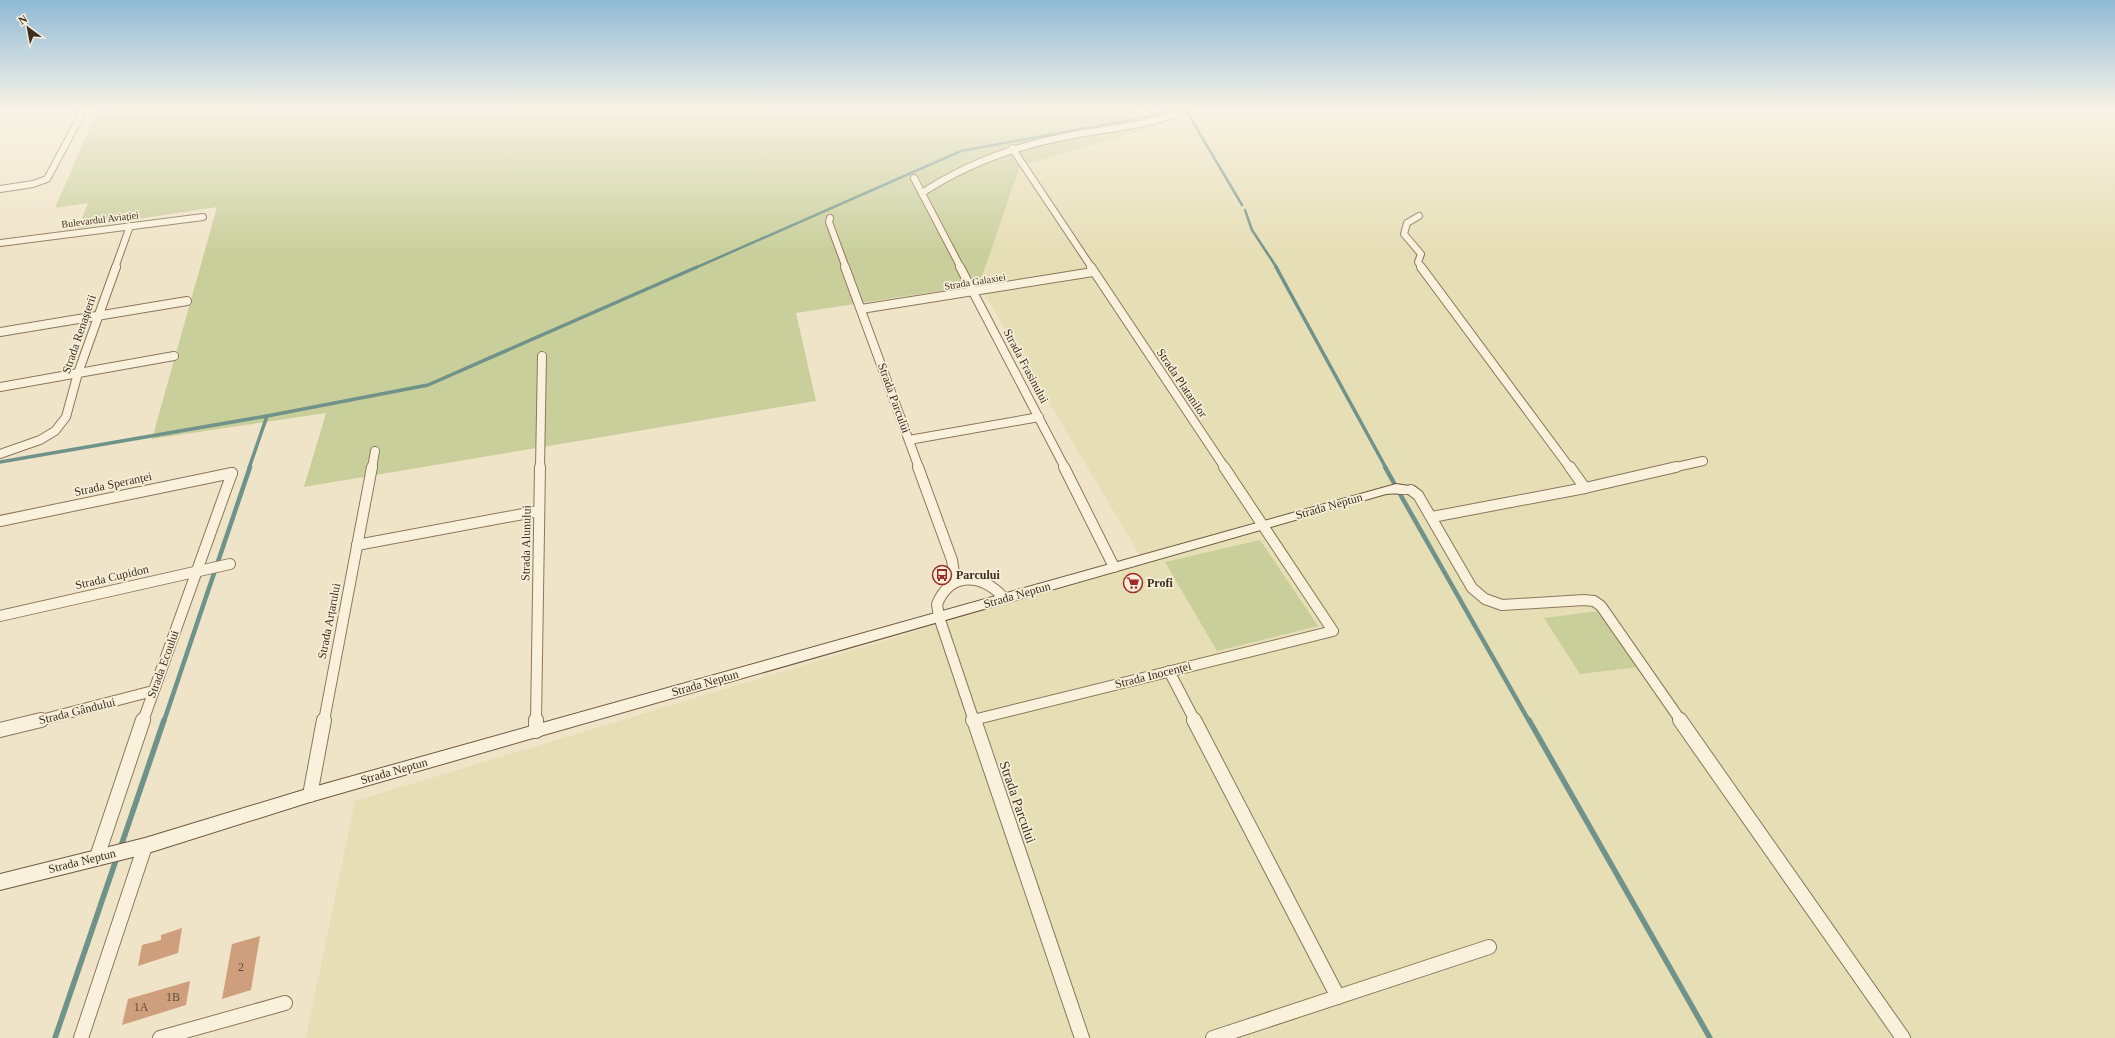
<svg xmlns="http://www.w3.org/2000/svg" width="2115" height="1038" font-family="'Times New Roman',serif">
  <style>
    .farmland { fill: #e6deb5 }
    .green { fill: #c9cf9b }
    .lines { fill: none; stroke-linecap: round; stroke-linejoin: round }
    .stream-far3 { stroke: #6f938a; stroke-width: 2.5 }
    .stream-far2 { stroke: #6f938a; stroke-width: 3.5 }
    .stream-far1 { stroke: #6f938a; stroke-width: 4.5 }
    .stream { stroke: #6f938a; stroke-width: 5.5 }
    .building { fill: #cf9f7d }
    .street-far3-casing { stroke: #8d765c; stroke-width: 8 }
    .street-far2-casing { stroke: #8d765c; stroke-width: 10 }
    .street-far1-casing { stroke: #8d765c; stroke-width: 12 }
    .street-casing { stroke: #8d765c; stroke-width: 16 }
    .secondary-casing { stroke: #6f573f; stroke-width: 2 }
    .street-far3 { stroke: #faf1dc; stroke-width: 6 }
    .street-far2 { stroke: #faf1dc; stroke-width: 8 }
    .street-far1 { stroke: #faf1dc; stroke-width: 10 }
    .street { stroke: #faf1dc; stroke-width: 14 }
    .secondary { fill: #faf1dc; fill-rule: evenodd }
    .labels { text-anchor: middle; stroke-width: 3.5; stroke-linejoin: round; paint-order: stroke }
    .far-street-label { font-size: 10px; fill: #3d2e20; stroke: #f7eed8 }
    .street-label { font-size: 12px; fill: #3d2e20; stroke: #f7eed8 }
    .poi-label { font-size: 12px; font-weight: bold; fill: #3d2e20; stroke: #f7eed8; text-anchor: start }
    .near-number-label { font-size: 12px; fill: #624a37 }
    .near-street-label { font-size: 14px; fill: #3d2e20; stroke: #f7eed8 }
  </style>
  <rect width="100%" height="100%" fill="#f0e4c8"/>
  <polygon class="farmland" points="1252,108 2115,108 2115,1038 306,1038 355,801 1144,562 979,285 1020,166 1155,127"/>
  <g class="green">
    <polygon points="98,108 1129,108 1155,127 1020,166 979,285 796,313 816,401 304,487 326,413 152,439 217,207 78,228 88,203 55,208"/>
    <polygon points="1260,540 1318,626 1217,651 1165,562"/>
    <polygon points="1599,611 1638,667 1580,674 1544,618"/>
  </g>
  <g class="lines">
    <g class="stream-far3">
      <polyline points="1189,109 1187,112 1242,205"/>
      <polyline points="1182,110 1194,108"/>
      <polyline points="1155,115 1170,112"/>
      <polyline points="1145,117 1155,115 1146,108"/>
      <polyline points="1245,210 1252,230 1277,268"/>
      <polyline points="695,268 961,151 1136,119"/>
    </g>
    <g class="stream-far2">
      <polyline points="1276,267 1386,468"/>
      <polyline points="0,462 267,416 428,385 697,267"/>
      <polyline points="249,468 267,416"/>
    </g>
    <g class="stream-far1">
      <polyline points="1385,467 1394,483"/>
      <polyline points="1400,494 1529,721"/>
      <polyline points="164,721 250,467"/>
    </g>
    <g class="stream">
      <polyline points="1529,720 1710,1038"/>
      <polyline points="120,849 164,720"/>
      <polyline points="55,1038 117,857"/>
    </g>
  </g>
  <g class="building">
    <polygon points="182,928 178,953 138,966 142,945 161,940 161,935"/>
    <polygon points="260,936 251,990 222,999 232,944"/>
    <polygon points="190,981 186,1005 122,1025 128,999"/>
  </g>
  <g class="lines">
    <defs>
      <g id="street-far3">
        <polyline points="1012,148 1092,268"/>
        <polyline points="914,178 961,268"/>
        <polyline points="0,189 33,184 47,179 85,108"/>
        <path d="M922,193C966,164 1012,147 1063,137C1101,129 1140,127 1177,114L1178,108"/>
        <polyline points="1419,216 1407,223 1404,234 1421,254 1418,262 1422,268"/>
        <polyline points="830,218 829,222 846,268"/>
        <polyline points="0,243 203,217"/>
        <polyline points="115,268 130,226"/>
      </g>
      <g id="street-far2">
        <polyline points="845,267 919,468"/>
        <polyline points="960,267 1065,468"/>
        <polyline points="1091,267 1225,468"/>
        <polyline points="1421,267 1570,468"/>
        <polyline points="861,309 1093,272"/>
        <polyline points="0,332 187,301"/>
        <polyline points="0,387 174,356"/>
        <polyline points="909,440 1039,417"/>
        <polyline points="0,454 40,440 55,431 66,417 78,373 116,267"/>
        <polyline points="372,468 375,451"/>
        <polyline points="540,468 542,356"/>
        <polyline points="1672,468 1703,461"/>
      </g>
      <g id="street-far1">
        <polyline points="918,467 952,560 955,580"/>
        <polyline points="1064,467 1114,567"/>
        <polyline points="1570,467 1585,488"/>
        <polyline points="1411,490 1418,495 1472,588 1485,599 1502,605 1584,600 1594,601 1601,606 1681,721"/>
        <polyline points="1432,517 1585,488 1676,467"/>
        <polyline points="0,521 232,473"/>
        <polyline points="357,545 539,511"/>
        <polyline points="0,616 230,564"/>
        <polyline points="1169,671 1195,721"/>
        <polyline points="973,720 1333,631 1224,467"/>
        <polyline points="37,721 153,691"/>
        <polyline points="143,721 232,473"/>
        <polyline points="324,721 372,467"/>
        <polyline points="536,721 540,467"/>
        <path d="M974,721L939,617L937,604C951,571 982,574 1004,598"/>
      </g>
      <g id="street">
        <polyline points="973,720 974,720"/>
        <polyline points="974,720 1082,1038"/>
        <polyline points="1194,720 1338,997"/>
        <polyline points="1680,720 1903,1038"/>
        <polyline points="0,730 41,720"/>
        <polyline points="536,731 536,720"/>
        <polyline points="310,795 324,720"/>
        <polyline points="97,857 143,720"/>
        <polyline points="81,1038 145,846"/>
        <polyline points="160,1038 285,1003"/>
        <polyline points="1213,1038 1489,947"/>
      </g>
      <path id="secondary" d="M1396,484L1416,487L1418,490L1416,493C1406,496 1396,492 1386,494L310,802L145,854L0,890V874L145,838L310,788Z"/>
    </defs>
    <use href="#street-far3" class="street-far3-casing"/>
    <use href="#street-far2" class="street-far2-casing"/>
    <use href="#street-far1" class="street-far1-casing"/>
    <use href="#street" class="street-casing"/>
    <use href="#secondary" class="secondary-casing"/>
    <use href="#street-far3" class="street-far3"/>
    <use href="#street-far2" class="street-far2"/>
    <use href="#street-far1" class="street-far1"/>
    <use href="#street" class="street"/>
    <use href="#secondary" class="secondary"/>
  </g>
  <linearGradient id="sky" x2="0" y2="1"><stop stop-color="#8fbad6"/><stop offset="0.43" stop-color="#f8f3e6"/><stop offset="1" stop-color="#f8f3e6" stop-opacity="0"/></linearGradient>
  <rect width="2115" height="253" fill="url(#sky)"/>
  <defs>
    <symbol id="bus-ring" viewBox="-11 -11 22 22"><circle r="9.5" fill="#f7eed8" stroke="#9e2a2b" stroke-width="1.5"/><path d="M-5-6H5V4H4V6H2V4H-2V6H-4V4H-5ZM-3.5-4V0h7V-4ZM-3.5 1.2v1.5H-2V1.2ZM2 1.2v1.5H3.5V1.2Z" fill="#9e2a2b"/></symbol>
    <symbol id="supermarket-ring" viewBox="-11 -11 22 22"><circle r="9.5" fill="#f7eed8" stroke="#9e2a2b" stroke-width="1.5"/><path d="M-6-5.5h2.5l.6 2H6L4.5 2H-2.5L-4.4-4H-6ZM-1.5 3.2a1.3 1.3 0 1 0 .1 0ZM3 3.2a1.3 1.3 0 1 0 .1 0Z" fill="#9e2a2b"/></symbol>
  </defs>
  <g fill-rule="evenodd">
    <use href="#bus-ring" x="931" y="564" width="22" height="22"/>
    <use href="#supermarket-ring" x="1122" y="572" width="22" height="22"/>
  </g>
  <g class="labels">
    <g class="far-street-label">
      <text transform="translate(100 219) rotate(-7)" y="4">Bulevardul Aviației</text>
      <text transform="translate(975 281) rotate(-9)" y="4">Strada Galaxiei</text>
    </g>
    <g class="street-label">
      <text transform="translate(79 334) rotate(-71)" y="4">Strada Renașterii</text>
      <text transform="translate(1026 366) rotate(62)" y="4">Strada Frasinului</text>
      <text transform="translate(1182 383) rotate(56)" y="4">Strada Platanilor</text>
      <text transform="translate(894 398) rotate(70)" y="4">Strada Parcului</text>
      <text transform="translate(113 484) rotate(-12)" y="4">Strada Speranței</text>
      <text transform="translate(1329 506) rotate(-16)" y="4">Strada Neptun</text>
      <text transform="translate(526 543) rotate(-89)" y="4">Strada Alunului</text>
      <text transform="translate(112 577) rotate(-13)" y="4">Strada Cupidon</text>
      <text transform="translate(1017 595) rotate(-16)" y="4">Strada Neptun</text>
      <text transform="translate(329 621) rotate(-79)" y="4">Strada Arțarului</text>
      <text transform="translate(163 664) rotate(-70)" y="4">Strada Ecoului</text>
      <text transform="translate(1153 675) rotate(-14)" y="4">Strada Inocenței</text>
      <text transform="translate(705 683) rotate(-16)" y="4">Strada Neptun</text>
      <text transform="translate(77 711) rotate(-14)" y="4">Strada Gândului</text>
      <text transform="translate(394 771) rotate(-16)" y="4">Strada Neptun</text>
      <text transform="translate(82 861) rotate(-14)" y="4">Strada Neptun</text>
    </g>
    <g class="poi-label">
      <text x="956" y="579">Parcului</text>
      <text x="1147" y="587">Profi</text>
    </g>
    <g class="near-number-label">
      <text x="241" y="971">2</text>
      <text x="173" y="1001">1B</text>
      <text x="141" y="1011">1A</text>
    </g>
    <g class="near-street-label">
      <text transform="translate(1018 802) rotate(71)" y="5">Strada Parcului</text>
    </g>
  </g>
  <g transform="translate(28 28) rotate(328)" stroke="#f7eed8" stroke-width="3" paint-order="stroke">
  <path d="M0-3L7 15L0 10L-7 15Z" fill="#3d2e20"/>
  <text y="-6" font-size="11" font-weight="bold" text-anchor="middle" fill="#3d2e20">N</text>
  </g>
</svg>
